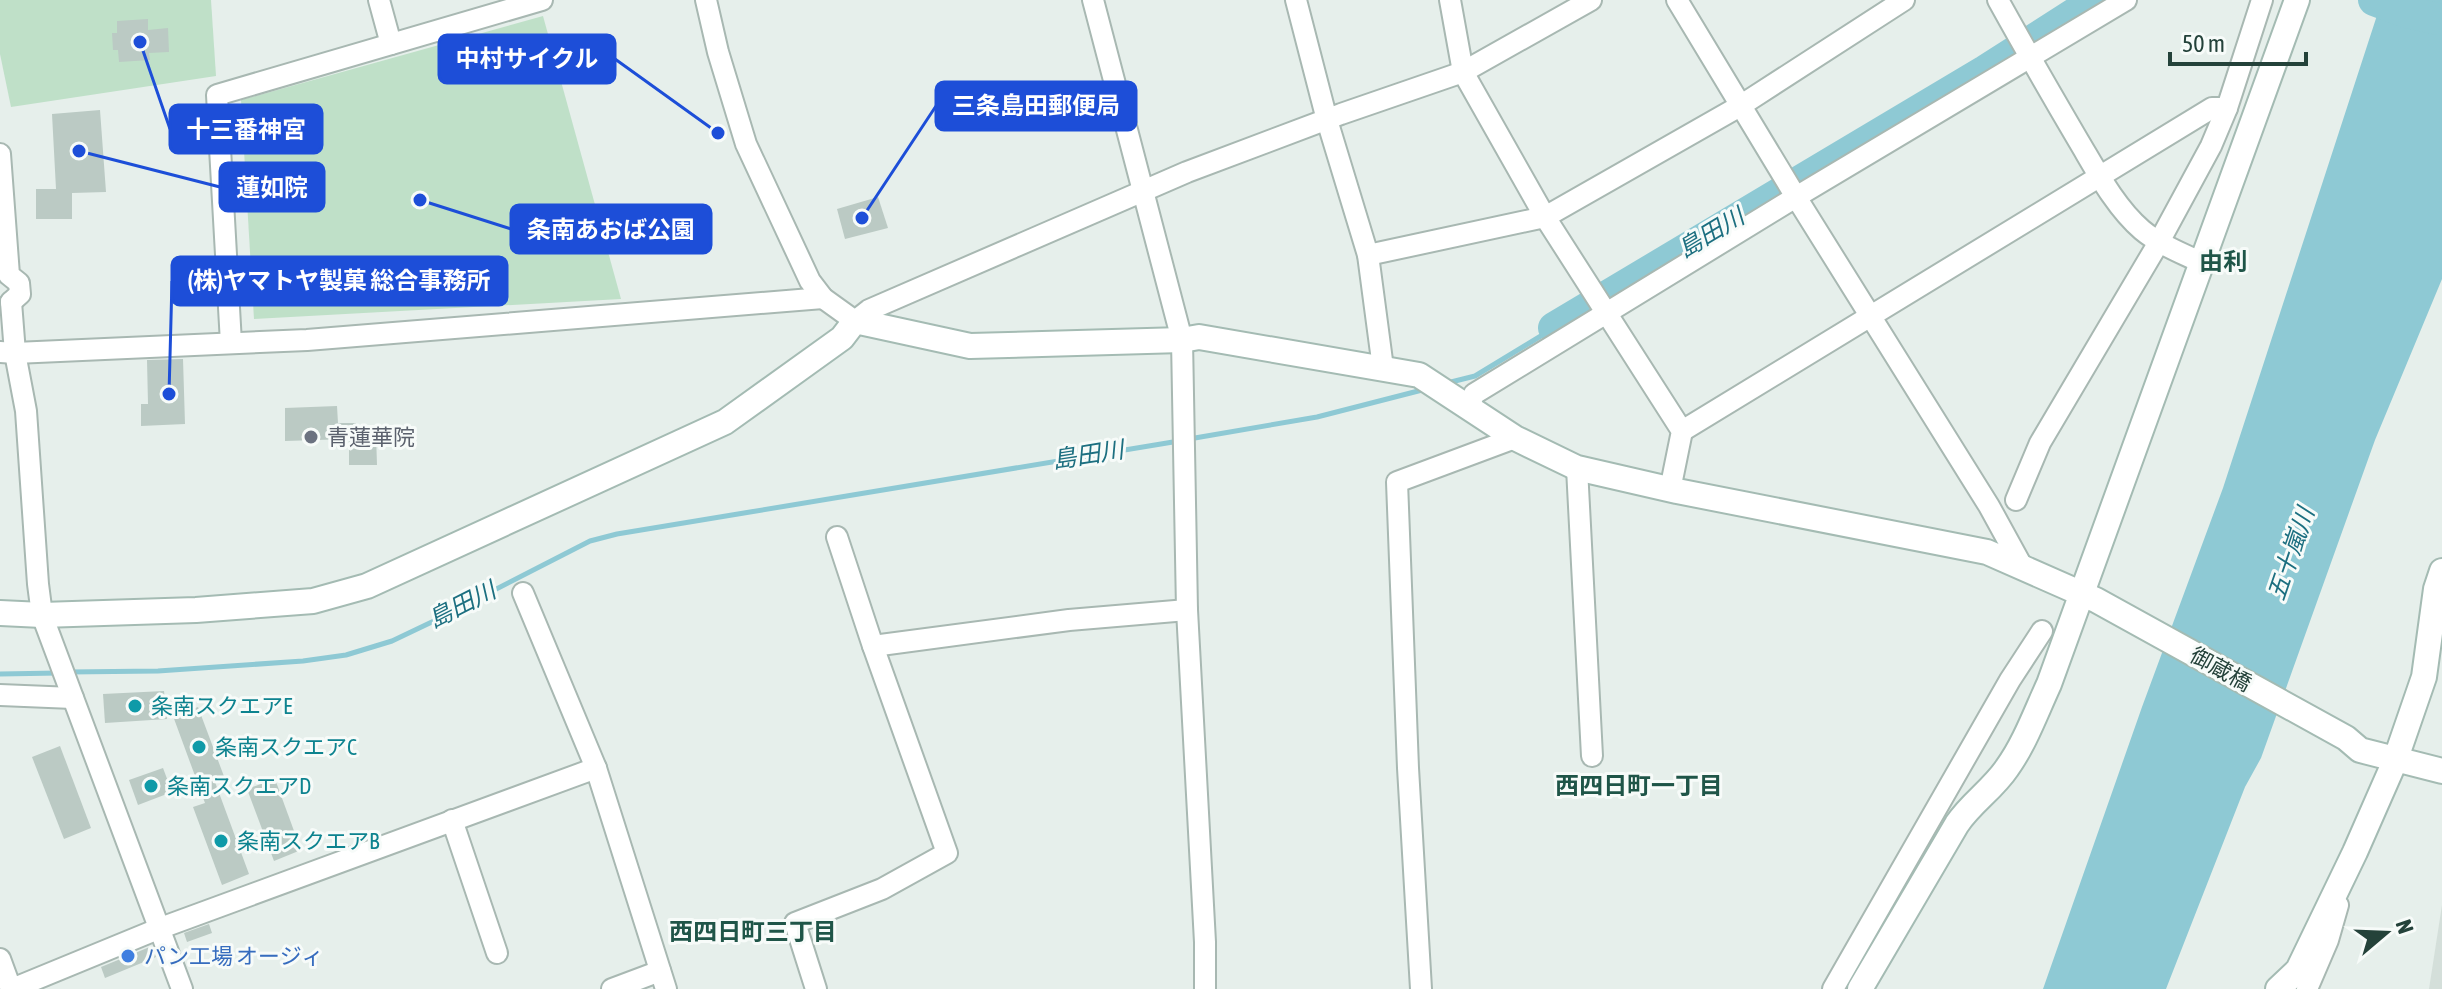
<svg xmlns="http://www.w3.org/2000/svg" width="2442" height="989" font-family="'Asap Condensed','Noto Sans JP',sans-serif">
  <style>
    .built { fill: #d4dfda }
    .green { fill: #bfe0c8 }
    .water { fill: #8ec9d4 }
    .lines { fill: none; stroke-linecap: round; stroke-linejoin: round }
    .stream { stroke: #8ec9d4; stroke-width: 5 }
    .river { stroke: #8ec9d4; stroke-width: 32 }
    .building { fill: #bbcac4 }
    .street-casing { stroke: #a8b8b2; stroke-width: 24 }
    .secondary-casing { stroke: #a4bbb3; stroke-width: 28 }
    .street { stroke: #fff; stroke-width: 20 }
    .secondary { stroke: #fff; stroke-width: 24 }
    .worship-dot { fill: #6b7280; stroke: #f7fbf9; stroke-width: 3 }
    .culture-dot { fill: #0f9aa8; stroke: #f7fbf9; stroke-width: 3 }
    .shop-dot { fill: #3f7fe0; stroke: #f7fbf9; stroke-width: 3 }
    .labels { text-anchor: middle; stroke-width: 6; stroke-linejoin: round; paint-order: stroke }
    .worship-label { font-size: 22px; fill: #5b616d; stroke: #f7fbf9; text-anchor: start }
    .street-label { font-size: 22px; fill: #24423a; stroke: #f7fbf9 }
    .culture-label { font-size: 22px; fill: #0d838f; stroke: #f7fbf9; text-anchor: start }
    .shop-label { font-size: 22px; fill: #366cbe; stroke: #f7fbf9; text-anchor: start }
    .water-label { font-size: 24px; font-style: italic; fill: #1c6f80; stroke: #f7fbf9 }
    .neighbourhood-label { font-size: 24px; font-weight: bold; fill: #1f5548; stroke: #f7fbf9 }
    .leader { fill: none; stroke: #1d4ed8; stroke-width: 3 }
    .callout-dot { fill: #1d4ed8; stroke: #f7fbf9; stroke-width: 3 }
    .callout { fill: #1d4ed8; stroke: #1d4ed8; stroke-width: 3 }
    .callout-label { font-size: 24px; text-anchor: middle; font-weight: bold; fill: #fff }
  </style>
  <rect width="100%" height="100%" fill="#e6efeb"/>
  <polygon class="built" points="2442,905 2442,989 2429,989"/>
  <g class="green">
    <polygon points="0,0 211,0 216,76 11,107 0,54"/>
    <polygon points="543,16 621,299 254,319 241,100"/>
  </g>
  <polygon class="water" points="2382,0 2442,0 2442,279 2375,440 2261,758 2245,787 2166,989 2043,989 2142,707 2223,488"/>
  <g class="lines">
    <g class="stream">
      <polyline points="1447,383 1475,376 1554,328"/>
      <polyline points="1189,439 1317,417 1426,389"/>
      <polyline points="69,672 158,671 303,661 346,655 392,641 436,620 590,541 617,534 1179,441"/>
      <polyline points="0,674 59,673"/>
    </g>
    <g class="river">
      <polyline points="2374,0 2406,12 2442,20"/>
      <polyline points="1554,328 1985,71 2096,0"/>
    </g>
  </g>
  <g class="building">
    <polygon points="148,19 148,30 168,28 169,52 149,53 150,60 119,62 118,50 113,50 112,33 117,33 117,21"/>
    <polygon points="100,110 106,192 72,193 72,219 36,219 36,189 56,189 52,114"/>
    <polygon points="878,197 888,228 845,239 837,209"/>
    <polygon points="183,359 185,424 141,426 141,404 148,404 147,360"/>
    <polygon points="337,406 338,423 356,423 356,435 376,434 377,465 349,465 349,439 285,441 285,408"/>
    <polygon points="164,691 167,719 105,723 103,694"/>
    <polygon points="198,707 225,779 215,782 249,874 222,885 193,807 205,803 173,716"/>
    <polygon points="60,746 91,828 64,839 32,757"/>
    <polygon points="163,768 172,792 138,805 129,780"/>
    <polygon points="275,779 301,850 274,861 247,789"/>
    <polygon points="209,924 212,933 187,942 184,933"/>
    <polygon points="152,946 156,957 105,978 101,967"/>
  </g>
  <g class="lines">
    <defs>
      <g id="street">
        <polyline points="379,0 391,44"/>
        <polyline points="706,0 718,52 746,144 810,281 823,298 855,321 869,310 1187,172 1341,114 1463,72 1591,0"/>
        <polyline points="1093,0 1182,340 1187,610 1205,942 1205,989"/>
        <polyline points="1296,0 1327,120 1368,255 1383,368"/>
        <polyline points="1450,0 1463,72 1545,217 1682,431 1670,490"/>
        <polyline points="1677,0 1796,197 1989,506 2023,568"/>
        <path d="M1998,0C2024,47 2051,94 2078,140C2096,170 2115,207 2142,230C2160,245 2182,253 2202,263"/>
        <polyline points="0,154 9,275 19,283 20,294 11,302"/>
        <polyline points="1368,255 1545,217 1740,106 1904,0"/>
        <polyline points="11,302 15,353 26,411 38,584 42,615 182,989"/>
        <polyline points="231,343 217,95 542,0"/>
        <polyline points="0,352 15,353 307,340 823,298"/>
        <polyline points="1469,408 1474,394 1796,197 2126,0"/>
        <polyline points="1682,431 2212,108 2227,108"/>
        <polyline points="1577,468 1592,756"/>
        <polyline points="2016,500 2040,443 2159,242 2211,146 2227,108 2262,0"/>
        <polyline points="523,593 596,768 666,989"/>
        <polyline points="873,646 1069,620 1187,610"/>
        <polyline points="0,695 73,698"/>
        <polyline points="452,820 497,953"/>
        <polyline points="0,959 11,989"/>
        <polyline points="12,989 158,929 596,768"/>
        <polyline points="612,989 660,971"/>
        <polyline points="816,989 795,923 882,889 947,853 873,646 837,537"/>
        <polyline points="1421,989 1408,768 1397,482 1515,438"/>
        <polyline points="1833,989 2010,680 2042,631"/>
        <polyline points="2307,989 2328,940 2338,905"/>
      </g>
      <g id="secondary">
        <polyline points="0,613 42,615 196,610 313,601 367,586 725,422 842,338 855,321 970,346 1182,340 1199,337 1419,375 1515,438 1577,468 1677,491 1987,552 2096,600 2346,738 2360,750 2442,771"/>
        <path d="M1860,989L1957,824C1971,803 1993,789 2007,768C2025,743 2036,712 2049,684L2297,0"/>
        <polyline points="2278,989 2298,970 2355,852 2395,761 2424,677 2436,589 2442,571"/>
      </g>
    </defs>
    <use href="#street" class="street-casing"/>
    <use href="#secondary" class="secondary-casing"/>
    <use href="#street" class="street"/>
    <use href="#secondary" class="secondary"/>
  </g>
  <circle class="worship-dot" cx="311" cy="437" r="8"/>
  <g class="culture-dot">
    <circle cx="135" cy="706" r="8"/>
    <circle cx="199" cy="747" r="8"/>
    <circle cx="151" cy="786" r="8"/>
    <circle cx="221" cy="841" r="8"/>
  </g>
  <circle class="shop-dot" cx="128" cy="956" r="8"/>
  <g class="labels">
    <g class="worship-label">
      <text x="327" y="445">青蓮華院</text>
    </g>
    <g class="street-label">
      <text transform="translate(2221 669) rotate(29)" y="8">御蔵橋</text>
    </g>
    <g class="culture-label">
      <text x="151" y="714">条南スクエアE</text>
      <text x="215" y="755">条南スクエアC</text>
      <text x="167" y="794">条南スクエアD</text>
      <text x="237" y="849">条南スクエアB</text>
    </g>
    <g class="shop-label">
      <text x="144" y="964">パン工場 オージィ</text>
    </g>
    <g class="water-label">
      <text transform="translate(1711 233) rotate(-31)" y="8">島田川</text>
      <text transform="translate(1088 455) rotate(-9)" y="8">島田川</text>
      <text transform="translate(2291 554) rotate(-71)" y="8">五十嵐川</text>
      <text transform="translate(462 605) rotate(-27)" y="8">島田川</text>
    </g>
    <g class="neighbourhood-label">
      <text x="2223" y="270">由利</text>
      <text x="1639" y="794">西四日町一丁目</text>
      <text x="753" y="940">西四日町三丁目</text>
    </g>
  </g>
  <path class="leader" d="M718 133L615 59M862 218L936 106M140 42L170 129M79 151L220 187M420 200L511 229M169 394L172 281"/>
  <g class="callout-dot">
    <circle cx="718" cy="133" r="8"/>
    <circle cx="862" cy="218" r="8"/>
    <circle cx="140" cy="42" r="8"/>
    <circle cx="79" cy="151" r="8"/>
    <circle cx="420" cy="200" r="8"/>
    <circle cx="169" cy="394" r="8"/>
  </g>
  <g class="callout">
    <rect x="439" y="35" width="176" height="48" rx="8"/>
    <rect x="936" y="82" width="200" height="48" rx="8"/>
    <rect x="170" y="105" width="152" height="48" rx="8"/>
    <rect x="220" y="163" width="104" height="48" rx="8"/>
    <rect x="511" y="205" width="200" height="48" rx="8"/>
    <rect x="172" y="257" width="335" height="48" rx="8"/>
  </g>
  <g class="callout-label">
    <text x="527" y="67">中村サイクル</text>
    <text x="1036" y="114">三条島田郵便局</text>
    <text x="246" y="138">十三番神宮</text>
    <text x="272" y="196">蓮如院</text>
    <text x="611" y="238">条南あおば公園</text>
    <text x="339" y="289">(株)ヤマトヤ製菓 総合事務所</text>
  </g>
  <g transform="translate(2386 933) rotate(71)" stroke="#f7fbf9" stroke-width="6" paint-order="stroke">
  <path d="M0-6L14 30L0 20L-14 30Z" fill="#24423a"/>
  <text y="-12" font-size="22" font-weight="bold" text-anchor="middle" fill="#24423a">N</text>
  </g>
  <path d="M2170 52v12h136v-12" fill="none" stroke="#24423a" stroke-width="4"/>
  <text x="2182" y="52" font-size="24" fill="#24423a" stroke="#f7fbf9" stroke-width="6" paint-order="stroke">50 m</text>
</svg>
